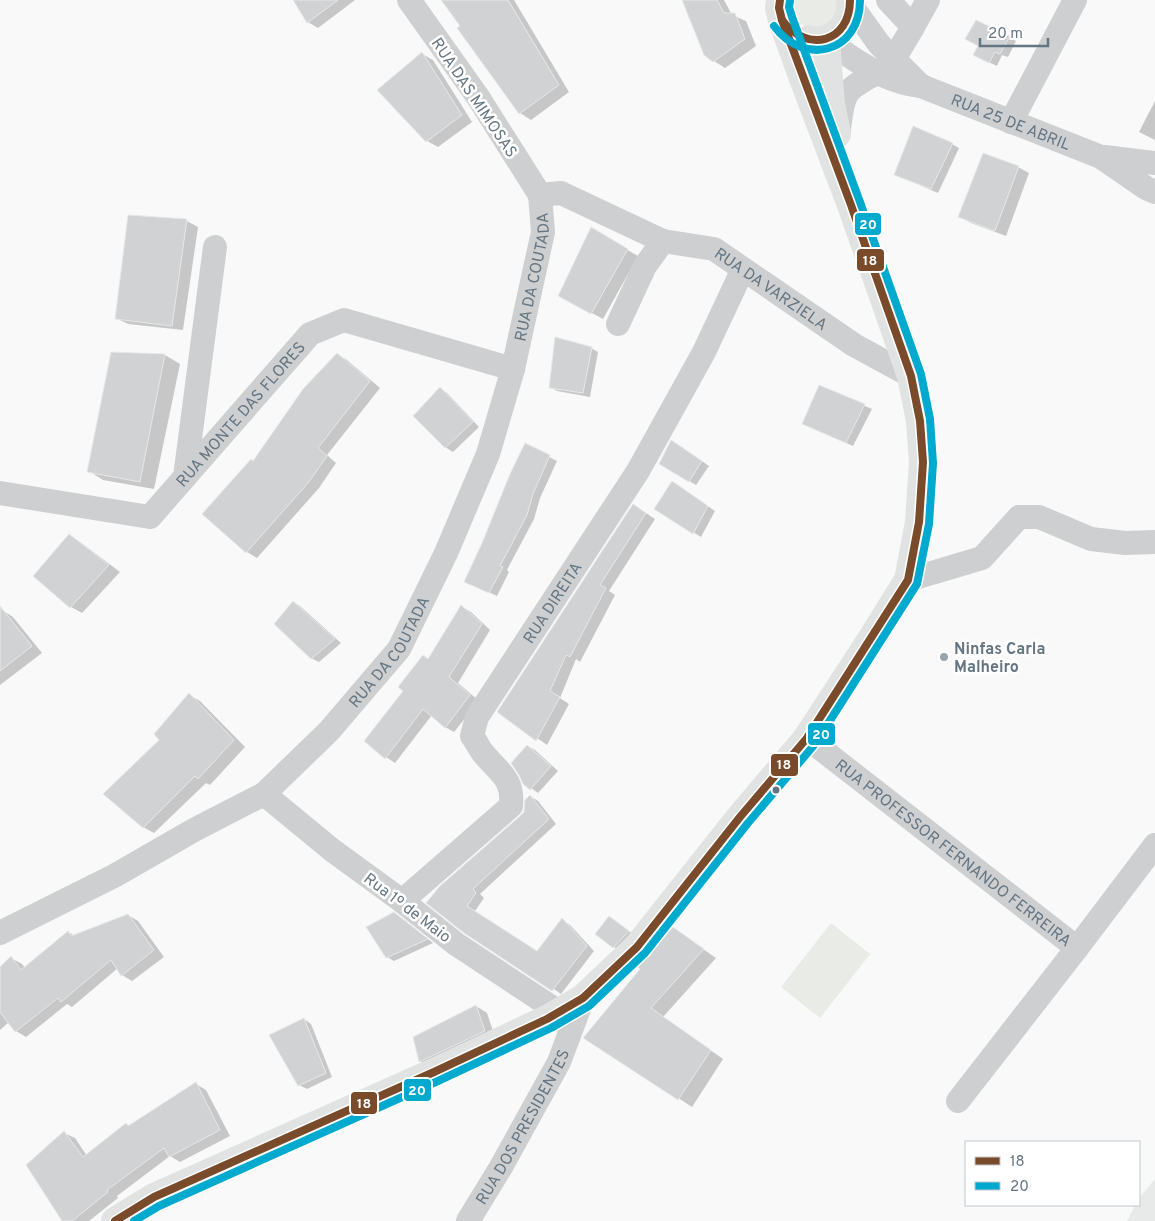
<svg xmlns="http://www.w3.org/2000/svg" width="1155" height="1221" font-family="Overpass,sans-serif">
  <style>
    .built { fill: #e8e9e9 }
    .green { fill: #e8ebe6 }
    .shadow { fill: #0003 }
    .building { fill: #d0d2d3; stroke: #e8e8e8 }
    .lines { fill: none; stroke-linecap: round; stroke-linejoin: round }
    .minor { stroke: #cecfd0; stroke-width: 24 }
    .major { stroke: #e1e2e2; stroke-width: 28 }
    .bus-1-casing { stroke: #fff; stroke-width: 11 }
    .bus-2-casing { stroke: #fff; stroke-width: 11 }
    .bus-1 { stroke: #7a4b2a; stroke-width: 8 }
    .bus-2 { stroke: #00a9ce; stroke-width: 8 }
    .poi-dot { fill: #99a4ac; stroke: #fff; stroke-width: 2 }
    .bus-dot { fill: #657683; stroke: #fff; stroke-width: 2 }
    .labels { text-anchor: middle; stroke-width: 5; stroke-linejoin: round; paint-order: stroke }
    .street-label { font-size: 16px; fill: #657683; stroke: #fff }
    .poi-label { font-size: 16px; font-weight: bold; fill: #657683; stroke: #fff; text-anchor: start }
    .line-badge { stroke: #fff; stroke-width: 2 }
    .badge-label { font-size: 14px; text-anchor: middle; font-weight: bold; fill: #fff }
  </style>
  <rect width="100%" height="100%" fill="#f9f9f9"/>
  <polygon class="built" points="1155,1179 1155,1221 1127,1221 1135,1205 1139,1205 1139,1198"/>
  <g class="green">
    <path d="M792,0H837C839,26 807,39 794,16C792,11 792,5 792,0Z"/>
    <polygon points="831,923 870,954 820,1018 781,987"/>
  </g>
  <g class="shadow">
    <polygon points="294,0 355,0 318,28 308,22"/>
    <polygon points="443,0 514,0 569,92 531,120 520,113"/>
    <polygon points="690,0 724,0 732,15 746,21 756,46 725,68 714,61"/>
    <polygon points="1009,37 1016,41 1008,57 1002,55 997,66 982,59 980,46"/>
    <polygon points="422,54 433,60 472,122 438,147 427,141"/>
    <polygon points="1155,101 1155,140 1139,132"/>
    <polygon points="952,144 959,148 938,193 903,178"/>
    <polygon points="1018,167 1029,173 1006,236 971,223 960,217"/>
    <polygon points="187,221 198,227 183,330 128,324 116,318"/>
    <polygon points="591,229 638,256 603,319 571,302"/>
    <polygon points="591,348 598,352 590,397 557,391 550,387"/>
    <polygon points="112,353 165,355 180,364 154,489 103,480 89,471"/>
    <polygon points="337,354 347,360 380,388 327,455 336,463 319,488 257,558 247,552 204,513 253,462"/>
    <polygon points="820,387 872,409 853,446 804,424"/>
    <polygon points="440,389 447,393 479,427 453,452 445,447"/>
    <polygon points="525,445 557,461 540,498 534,519 507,570 509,572 497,596 473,585"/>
    <polygon points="679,445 709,466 696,485 661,464"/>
    <polygon points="679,487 715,511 701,537 655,509"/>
    <polygon points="643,511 655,519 609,591 615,595 580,662 576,659 560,698 569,704 547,745 499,711"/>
    <polygon points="69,535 80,542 120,572 82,613 71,607 35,575"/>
    <polygon points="293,602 300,606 341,643 319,662 311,658"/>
    <polygon points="462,607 471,612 490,630 458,683 479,701 454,732 445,727 432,715 395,763 386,757 428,660"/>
    <polygon points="2,610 13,617 42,653 0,685 0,612"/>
    <polygon points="189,695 200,701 245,747 210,785 206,783 154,833 143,827 161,740"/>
    <polygon points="527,746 535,750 558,771 538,793 524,783"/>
    <polygon points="530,796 538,801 556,824 480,894 484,898 475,911 538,952 562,920 570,925 594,951 561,994 428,902 525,812"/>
    <polygon points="128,915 138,921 164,957 132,981 122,975 118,968 72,1007 67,1004 26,1037 16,1031 9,1022 0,1030 0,969 11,958 22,964 25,968 68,932 75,936"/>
    <polygon points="402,918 433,943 394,961 387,957"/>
    <polygon points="610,918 636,936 621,951 614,947"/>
    <polygon points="674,929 716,958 663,1017 723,1059 692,1107 585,1037"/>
    <polygon points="476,1006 487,1013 495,1037 431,1067 420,1061"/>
    <polygon points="304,1019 311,1024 332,1077 307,1089 299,1085"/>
    <polygon points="196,1084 206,1090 230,1136 180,1162 170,1156 117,1196 118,1198 89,1221 63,1221 64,1133 75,1138 87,1156 126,1124 130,1126"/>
  </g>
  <g class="building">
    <polygon points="293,0 338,0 307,23"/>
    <polygon points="441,0 508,0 559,85 519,114 457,28 460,26"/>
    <polygon points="682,0 717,0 724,13 735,13 745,39 713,62 704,55"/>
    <polygon points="976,20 1010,36 1000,54 995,52 989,63 973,55 978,46 965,39"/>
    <polygon points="422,52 462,115 426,142 377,90"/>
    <polygon points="913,126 953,143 931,189 894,175"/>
    <polygon points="983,153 1019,166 995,231 958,217"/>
    <polygon points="128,215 187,219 172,326 115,319"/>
    <polygon points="591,227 628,249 591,314 558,296"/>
    <polygon points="555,337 592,347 583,393 549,388"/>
    <polygon points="111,352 165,354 140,482 87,472"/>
    <polygon points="337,353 370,381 318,448 327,456 308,483 246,553 202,514 251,459 253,461 303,389"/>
    <polygon points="819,385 865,404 846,443 802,424"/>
    <polygon points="440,387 473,422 445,448 413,416"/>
    <polygon points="671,440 702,461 689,482 659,464"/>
    <polygon points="525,443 550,455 533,494 527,515 500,566 503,567 489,593 464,582 482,543 510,474"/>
    <polygon points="672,481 708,506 693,534 654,509"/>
    <polygon points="633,504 646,513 600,585 606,588 570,657 566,655 550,691 560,697 536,741 497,712"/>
    <polygon points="69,534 109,565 70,608 33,576"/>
    <polygon points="293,601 335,639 311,659 274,624"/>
    <polygon points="461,605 482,624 449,677 470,695 445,728 423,709 385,759 364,741 403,691 398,687 423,655 428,659"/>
    <polygon points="0,606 32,646 0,671"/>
    <polygon points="189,693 234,740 198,779 195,776 143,828 103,794 159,740 154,734"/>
    <polygon points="527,745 551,766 530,790 523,784 519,775 511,763"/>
    <polygon points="530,795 549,819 473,889 476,893 467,906 537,951 562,918 587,946 552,991 464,933 426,903 440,886 520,816 524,812 525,800"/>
    <polygon points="394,912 428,939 386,958 366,927"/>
    <polygon points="128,914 154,950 121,976 111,960 61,1002 58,998 15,1032 0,1012 0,967 11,956 21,970 68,931 71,936"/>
    <polygon points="609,916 629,931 613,948 595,934"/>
    <polygon points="673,927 704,949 651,1008 711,1050 678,1100 583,1038 640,969 638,967"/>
    <polygon points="476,1005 485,1031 419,1062 413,1037"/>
    <polygon points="304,1018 326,1073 298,1086 269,1035"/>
    <polygon points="196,1082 220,1130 169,1157 164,1148 107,1190 108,1192 72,1221 62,1221 26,1165 64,1131 83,1157 126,1123 128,1126"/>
  </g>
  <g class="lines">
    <g class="minor">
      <polyline points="888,0 913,27 894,59"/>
      <polyline points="851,5 879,44 921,86"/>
      <polyline points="913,27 928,0"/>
      <path id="s1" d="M826,39C847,55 872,73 898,81C905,84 913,85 921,86L1101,157L1146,188L1155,192"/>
      <polyline points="1011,122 1075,0"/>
      <path d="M839,129C844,92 843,91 877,73"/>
      <polyline points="1105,157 1155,163"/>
      <path id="s2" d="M540,195L561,193L663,241L714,249L854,345L911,376"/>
      <polyline points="618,324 645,266 663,241"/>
      <polyline points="185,477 215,247"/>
      <path id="s3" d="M0,493L150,517L310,334L344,320L513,369"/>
      <polyline points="908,580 982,558 1019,517 1039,517 1091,539 1125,543 1155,542"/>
      <path id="s4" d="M807,738L1077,948"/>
      <polyline points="264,794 332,850 402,901 456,944 559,1012"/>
      <path id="s5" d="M402,901L511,806C514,778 498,772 483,753C479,748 476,741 472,736L477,717L638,471L704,352L743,269"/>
      <path id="s6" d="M0,933L114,876L194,830L264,794L329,731L399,649L446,553L488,454L513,369L543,232L540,195L478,97L409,0"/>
      <polyline points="958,1101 1077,948 1155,845"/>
      <path id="s7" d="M468,1221L501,1167L559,1062L583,998"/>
    </g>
    <g class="major">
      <path d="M809,39C833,45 853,23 850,0"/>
      <polyline points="826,39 831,104 837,134"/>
      <polyline points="115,1221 154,1197 434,1072 547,1019 583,998 637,947 740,817 807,738 872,638 908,580 919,522 923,462 920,421 911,376 851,205 802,76 782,20 779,8 780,0"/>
    </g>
    <defs>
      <g id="bus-1">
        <path d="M782,20C807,54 850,43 850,0"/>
        <polyline points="115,1221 154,1197 434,1072 547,1019 583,998 637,947 740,817 807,738 908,580 919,522 923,462 920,421 911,376 851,205 782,20 779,8 780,0"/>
      </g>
      <g id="bus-2">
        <path d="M774,26C804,67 860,53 860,0"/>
        <polyline points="134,1221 159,1206 438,1081 551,1028 589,1006 645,953 748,823 815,744 917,584 929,524 933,463 930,419 921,374 860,202 792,17 789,7 790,1"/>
      </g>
    </defs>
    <use href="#bus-1" class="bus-1-casing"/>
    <use href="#bus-2" class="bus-2-casing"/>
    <use href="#bus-1" class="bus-1"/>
    <use href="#bus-2" class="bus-2"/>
  </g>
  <circle class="poi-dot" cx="944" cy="657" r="5"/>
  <circle class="bus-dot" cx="776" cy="790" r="4.5"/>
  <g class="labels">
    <g class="street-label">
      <text transform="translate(475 97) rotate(56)" y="6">RUA DAS MIMOSAS</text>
      <text dy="6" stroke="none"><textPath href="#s1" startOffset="204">RUA 25 DE ABRIL</textPath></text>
      <text dy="6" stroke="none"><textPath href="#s6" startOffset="894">RUA DA COUTADA</textPath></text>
      <text dy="6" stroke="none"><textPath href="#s2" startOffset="255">RUA DA VARZIELA</textPath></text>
      <text dy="6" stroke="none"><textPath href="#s3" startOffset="289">RUA MONTE DAS FLORES</textPath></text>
      <text dy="6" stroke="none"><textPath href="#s5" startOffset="384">RUA DIREITA</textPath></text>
      <text dy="6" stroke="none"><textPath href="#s6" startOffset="489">RUA DA COUTADA</textPath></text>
      <text dy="6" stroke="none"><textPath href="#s4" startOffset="186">RUA PROFESSOR FERNANDO FERREIRA</textPath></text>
      <text transform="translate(408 907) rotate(37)" y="6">Rua 1º de Maio</text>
      <text dy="6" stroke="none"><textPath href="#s7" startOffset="109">RUA DOS PRESIDENTES</textPath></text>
    </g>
    <g class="poi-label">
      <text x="954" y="654">Ninfas Carla<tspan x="954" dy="18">Malheiro</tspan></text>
    </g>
  </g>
  <g class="line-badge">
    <rect x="854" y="212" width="28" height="24" rx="5" fill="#00a9ce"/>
    <rect x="856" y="248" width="29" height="24" rx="5" fill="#7a4b2a"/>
    <rect x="807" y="722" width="29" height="24" rx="5" fill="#00a9ce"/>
    <rect x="770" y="753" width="29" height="24" rx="5" fill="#7a4b2a"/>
    <rect x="403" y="1078" width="29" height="24" rx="5" fill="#00a9ce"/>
    <rect x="350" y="1091" width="28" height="24" rx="5" fill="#7a4b2a"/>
  </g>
  <g class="badge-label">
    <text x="868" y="229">20</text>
    <text x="870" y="265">18</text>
    <text x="821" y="739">20</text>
    <text x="784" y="769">18</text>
    <text x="417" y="1095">20</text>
    <text x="364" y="1108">18</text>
  </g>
  <rect x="965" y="1141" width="175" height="65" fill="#ffffff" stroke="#c1c8cd"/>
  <rect x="975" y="1157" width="25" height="8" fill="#7a4b2a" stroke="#c1c8cd"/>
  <text x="1010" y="1166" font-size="15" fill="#657683">18</text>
  <rect x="975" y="1182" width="25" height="8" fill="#00a9ce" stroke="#c1c8cd"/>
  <text x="1010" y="1191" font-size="15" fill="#657683">20</text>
  <path d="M980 38v8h68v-8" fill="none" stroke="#657683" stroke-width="2.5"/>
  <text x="988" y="38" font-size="15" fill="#657683" stroke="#ffffff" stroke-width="4" paint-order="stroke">20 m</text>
</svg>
